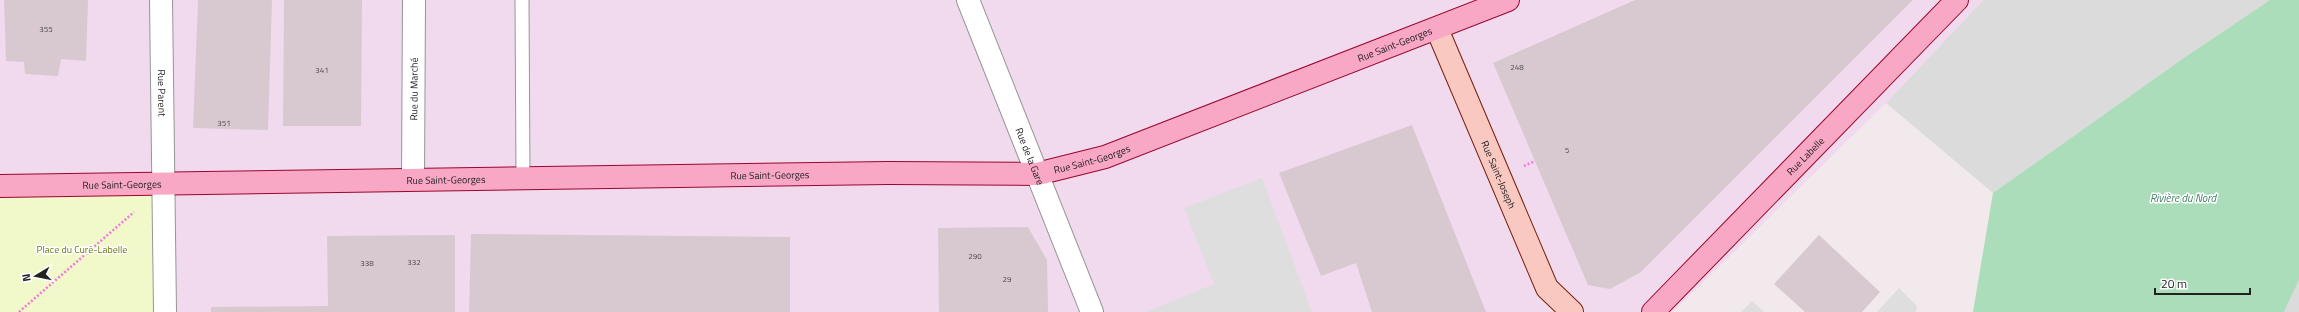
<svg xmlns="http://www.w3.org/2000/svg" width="2299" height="312" font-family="'Titillium Web',sans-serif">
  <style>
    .residential { fill: #dcdbdc }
    .commercial { fill: #f1daee }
    .park { fill: #f1f8ca }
    .parking { fill: #dedede }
    .water { fill: #acddba }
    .building { fill: #d8c9d1 }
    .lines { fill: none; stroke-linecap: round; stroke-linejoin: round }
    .lane-casing { stroke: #969696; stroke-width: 15 }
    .street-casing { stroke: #969696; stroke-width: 24 }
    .secondary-casing { stroke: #781e0a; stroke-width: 24 }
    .primary-casing { stroke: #99072c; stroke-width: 24 }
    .path { stroke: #f477de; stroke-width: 2.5; stroke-dasharray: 2 2; stroke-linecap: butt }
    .lane { stroke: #fff; stroke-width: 13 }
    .street { stroke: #fff; stroke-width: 22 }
    .secondary { stroke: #f8c8c1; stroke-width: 22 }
    .primary { stroke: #f8a7c4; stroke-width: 22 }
    .labels { text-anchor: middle; stroke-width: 3; stroke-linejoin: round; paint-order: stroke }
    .number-label { font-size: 8px; fill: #504c4e }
    .street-label { font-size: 10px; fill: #222; stroke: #fff }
    .park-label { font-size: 10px; fill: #687a11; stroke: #fff }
    .water-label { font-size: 11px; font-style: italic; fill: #3e8064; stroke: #fff }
  </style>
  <rect width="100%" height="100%" fill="#f1e9eb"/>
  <g class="residential">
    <polygon points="1983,0 2270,0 2188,55 1993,193 1886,103"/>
    <polygon points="2299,280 2299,312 2284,312"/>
  </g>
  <polygon class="commercial" points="0,0 1983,0 1886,103 1673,312 0,312"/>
  <polygon class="park" points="164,185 165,312 0,312 0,186"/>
  <g class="parking">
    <polygon points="1262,178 1312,312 1146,312 1214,284 1184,208"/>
    <polygon points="1899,288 1917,306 1916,312 1877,312"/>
    <polygon points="1752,301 1764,312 1741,312"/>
  </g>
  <polygon class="water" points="2270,0 2299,0 2299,280 2284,312 1973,312 1993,193 2188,55"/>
  <g class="building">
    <polygon points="4,0 88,0 86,61 61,59 58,76 25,74 24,62 6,61"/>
    <polygon points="198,0 272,0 268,130 193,128"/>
    <polygon points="284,0 362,0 361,126 283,126"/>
    <polygon points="1635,0 1913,0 1641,272 1610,289 1588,285 1493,63"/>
    <polygon points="1412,125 1486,312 1372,312 1356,263 1321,276 1279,173"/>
    <polygon points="1028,227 1047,260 1048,312 939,312 938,228"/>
    <polygon points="471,234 790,237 790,312 469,312"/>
    <polygon points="455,235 455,312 211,312 211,307 328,306 327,236"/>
    <polygon points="1819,235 1880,292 1862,312 1805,312 1774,284"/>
  </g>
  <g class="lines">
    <defs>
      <polyline id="lane" points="522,0 523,178"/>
      <g id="street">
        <path id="s1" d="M161,0L165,312"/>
        <path id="s2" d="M968,0L1092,312"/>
        <path id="s3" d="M413,179L414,0"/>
      </g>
      <g id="secondary">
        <path id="s4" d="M1437,29L1547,288L1572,312"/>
      </g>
      <g id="primary">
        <path id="s5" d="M0,186L888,173L1037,174L1105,157L1508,0"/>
        <path id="s6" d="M1653,312L1957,0"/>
      </g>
    </defs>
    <use href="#lane" class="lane-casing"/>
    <use href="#street" class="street-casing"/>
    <use href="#secondary" class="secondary-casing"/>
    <use href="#primary" class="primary-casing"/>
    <g class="path">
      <polyline points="1524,166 1535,161"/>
      <polyline points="19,312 134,212"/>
    </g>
    <use href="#lane" class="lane"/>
    <use href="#street" class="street"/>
    <use href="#secondary" class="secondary"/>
    <use href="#primary" class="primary"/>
  </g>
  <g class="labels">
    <g class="number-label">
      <text x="46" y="32">355</text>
      <text x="1517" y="70">248</text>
      <text x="322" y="73">341</text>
      <text x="224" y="126">351</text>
      <text x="1567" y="153">5</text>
      <text x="975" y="259">290</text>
      <text x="414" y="265">332</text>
      <text x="367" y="266">338</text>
      <text x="1007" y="282">29</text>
    </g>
    <g class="street-label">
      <text dy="4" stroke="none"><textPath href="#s5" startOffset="1418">Rue Saint-Georges</textPath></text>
      <text dy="4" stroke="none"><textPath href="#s3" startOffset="90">Rue du Marché</textPath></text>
      <text dy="4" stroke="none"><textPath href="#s1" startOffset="93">Rue Parent</textPath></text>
      <text dy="4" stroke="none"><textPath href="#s2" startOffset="168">Rue de la Gare</textPath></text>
      <text dy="4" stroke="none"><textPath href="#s6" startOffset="218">Rue Labelle</textPath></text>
      <text dy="4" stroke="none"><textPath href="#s5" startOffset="1094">Rue Saint-Georges</textPath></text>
      <text dy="4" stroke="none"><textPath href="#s5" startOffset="770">Rue Saint-Georges</textPath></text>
      <text dy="4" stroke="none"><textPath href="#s4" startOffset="158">Rue Saint-Joseph</textPath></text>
      <text dy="4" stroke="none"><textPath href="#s5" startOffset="446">Rue Saint-Georges</textPath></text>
      <text dy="4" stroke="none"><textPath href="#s5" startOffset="122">Rue Saint-Georges</textPath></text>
    </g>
    <g class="park-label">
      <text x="82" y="253">Place du Curé-Labelle</text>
    </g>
    <g class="water-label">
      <text x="2183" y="202">Rivière du Nord</text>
    </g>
  </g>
  <g transform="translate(36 276) rotate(260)" stroke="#ffffff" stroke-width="3" paint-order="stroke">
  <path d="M0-3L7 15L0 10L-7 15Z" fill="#222222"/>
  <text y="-6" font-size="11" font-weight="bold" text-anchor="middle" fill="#222222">N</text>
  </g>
  <path d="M2155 288v6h95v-6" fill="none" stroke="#222222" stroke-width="2"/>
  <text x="2161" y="288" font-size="12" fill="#222222" stroke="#ffffff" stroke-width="3" paint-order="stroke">20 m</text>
</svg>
